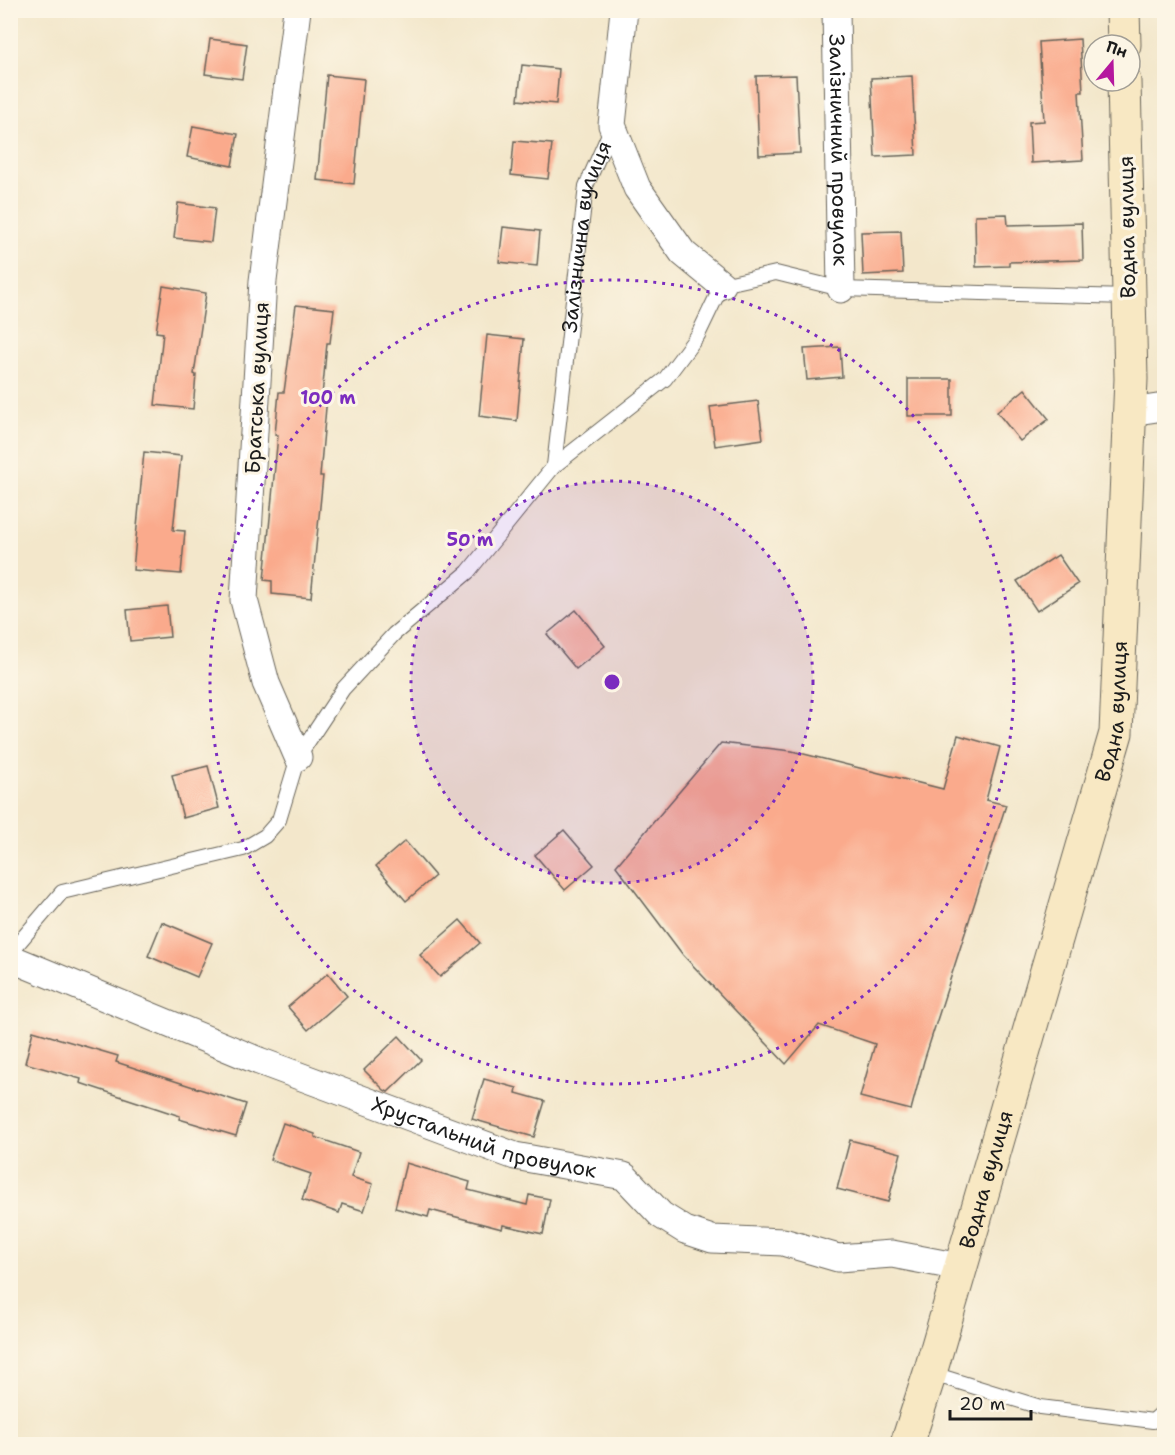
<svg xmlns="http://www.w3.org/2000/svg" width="1175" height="1455" font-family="'Shantell Sans',sans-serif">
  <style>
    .building { fill: #faaa8c }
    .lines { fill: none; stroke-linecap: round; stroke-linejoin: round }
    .lane-casing { stroke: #676359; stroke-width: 16 }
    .street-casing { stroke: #676359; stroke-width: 29 }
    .secondary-casing { stroke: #676359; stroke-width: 35 }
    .lane { stroke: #fff; stroke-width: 14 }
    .street { stroke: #fff; stroke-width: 27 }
    .secondary { stroke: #f8e8c3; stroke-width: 33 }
    .ring { fill: none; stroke: #7b2cbf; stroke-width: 3; stroke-dasharray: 3 6 }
    .labels { text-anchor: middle; stroke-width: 6; stroke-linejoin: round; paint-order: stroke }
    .street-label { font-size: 21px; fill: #1c1c1c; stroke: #fcf5e5 }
    .centre { fill: #7b2cbf; stroke: #fcf5e5; stroke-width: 3 }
    .ring-label { font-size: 18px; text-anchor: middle; font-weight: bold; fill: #7b2cbf; stroke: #fcf5e5; stroke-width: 6; stroke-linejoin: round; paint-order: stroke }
  </style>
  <rect width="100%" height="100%" fill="#fcf5e5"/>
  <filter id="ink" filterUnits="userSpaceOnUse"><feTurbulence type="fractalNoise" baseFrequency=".0167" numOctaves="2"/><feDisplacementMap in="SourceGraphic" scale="12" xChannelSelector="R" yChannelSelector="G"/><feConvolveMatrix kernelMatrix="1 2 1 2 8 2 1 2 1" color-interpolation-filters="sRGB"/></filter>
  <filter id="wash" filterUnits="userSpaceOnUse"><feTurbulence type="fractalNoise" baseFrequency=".008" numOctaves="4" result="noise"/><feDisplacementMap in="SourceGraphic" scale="24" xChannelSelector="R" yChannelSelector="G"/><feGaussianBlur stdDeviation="1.35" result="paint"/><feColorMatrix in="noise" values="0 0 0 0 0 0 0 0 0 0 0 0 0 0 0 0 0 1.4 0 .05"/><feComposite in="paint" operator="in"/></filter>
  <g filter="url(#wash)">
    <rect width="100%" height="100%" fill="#f3e7cb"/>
    <g id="blocks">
      <g class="building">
        <polygon points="210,39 247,44 242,79 205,74"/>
        <polygon points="1080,39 1083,92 1079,92 1083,160 1031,163 1029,122 1044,121 1039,42"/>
        <polygon points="522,65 559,69 556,104 518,100"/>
        <polygon points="327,75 364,79 354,184 317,180"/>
        <polygon points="796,75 800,153 759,155 756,76"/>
        <polygon points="912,76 916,155 875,157 871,78"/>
        <polygon points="193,126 238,134 232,166 187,157"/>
        <polygon points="514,141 552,144 548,179 511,175"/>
        <polygon points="178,203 215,208 211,242 174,238"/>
        <polygon points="1007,214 1008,225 1082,223 1083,260 1009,262 1009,266 976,267 975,215"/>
        <polygon points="503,227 540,231 537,266 499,262"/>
        <polygon points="901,231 903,273 863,275 861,232"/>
        <polygon points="163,286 206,293 194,374 196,375 193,409 155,405 163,333 156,332"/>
        <polygon points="296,305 334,309 330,343 327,343 322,396 327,396 320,476 323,476 311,598 272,594 272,581 264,580 278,435 275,435 279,392 284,392"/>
        <polygon points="487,335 524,339 517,421 479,416"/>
        <polygon points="840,347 842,377 807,380 804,349"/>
        <rect x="908" y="379" width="44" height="37"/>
        <polygon points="1025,389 1049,419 1020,441 997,412"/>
        <polygon points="758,401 763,439 715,446 710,407"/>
        <polygon points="144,452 181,456 173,530 185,531 181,574 133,570"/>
        <polygon points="1058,555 1078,584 1037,611 1017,581"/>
        <polygon points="167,606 170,637 130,641 127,610"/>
        <polygon points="576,610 605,646 576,669 547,634"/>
        <polygon points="958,735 1000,747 986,800 1006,805 924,1061 911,1110 860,1097 875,1044 819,1025 786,1064 683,955 616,866 721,743 792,751 943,789"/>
        <polygon points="208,766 219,808 183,818 172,775"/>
        <polygon points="564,830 594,865 565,890 535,855"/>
        <polygon points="405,841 435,876 406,901 376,866"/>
        <polygon points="460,920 480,943 440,977 420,955"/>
        <polygon points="162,922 212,943 197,977 148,956"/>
        <polygon points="328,973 347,996 308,1030 288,1007"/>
        <polygon points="33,1031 118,1056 116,1062 246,1104 236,1136 179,1119 180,1116 80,1083 81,1079 25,1063"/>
        <polygon points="399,1036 421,1060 388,1092 384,1090 364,1070"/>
        <polygon points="484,1079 517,1088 516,1093 545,1101 534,1137 472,1119"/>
        <polygon points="283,1123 315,1134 315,1137 359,1152 351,1177 373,1184 364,1211 342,1204 339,1213 302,1200 311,1174 270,1160"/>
        <polygon points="850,1140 901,1153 888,1202 837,1189"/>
        <polygon points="406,1163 470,1182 468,1190 527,1205 529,1195 550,1199 543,1234 503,1225 502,1229 430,1210 428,1217 395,1208"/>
      </g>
    </g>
  </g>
  <g filter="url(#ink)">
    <use href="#blocks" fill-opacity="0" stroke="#676359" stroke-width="1.5"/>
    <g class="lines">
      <defs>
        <g id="lane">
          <path id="s1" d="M554,466L586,186L612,127"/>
          <polyline points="10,953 62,892 243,849 265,836 279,820 298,757 343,689 394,634 468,572 554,466 665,379 698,335 722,285 776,273 841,289 1128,297"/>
          <polyline points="930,1373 1040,1407 1153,1421 1164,1411"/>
        </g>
        <g id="street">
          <polyline points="297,10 263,281 244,600 266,683 298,757"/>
          <polyline points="624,10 612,125 637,188 683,253 722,285"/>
          <path id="s2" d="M836,10L841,289"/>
          <polyline points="1130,412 1164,407"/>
          <path id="s3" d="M10,958L259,1061L515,1156L624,1176L661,1215L685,1230L712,1239L783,1242L838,1258L892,1254L960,1267"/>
        </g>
        <g id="secondary">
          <polyline points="1123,10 1124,45"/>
          <path id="s4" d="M907,1444L930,1373L1116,733L1131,379L1124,81"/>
        </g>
      </defs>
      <use href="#lane" class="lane-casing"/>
      <use href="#street" class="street-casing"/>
      <use href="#secondary" class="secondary-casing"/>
      <use href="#lane" class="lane"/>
      <use href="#street" class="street"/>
      <use href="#secondary" class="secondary"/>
    </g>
  </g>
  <circle cx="612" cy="682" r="201" fill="#7b2cbf" fill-opacity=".12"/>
  <g class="ring">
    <circle cx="612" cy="682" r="201"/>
    <circle cx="612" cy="682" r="402"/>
  </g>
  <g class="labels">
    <g class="street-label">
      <text dy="7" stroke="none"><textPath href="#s2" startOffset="140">Залізничний провулок</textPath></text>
      <text transform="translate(1127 227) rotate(-91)" y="7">Водна вулиця</text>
      <text dy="7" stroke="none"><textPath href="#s1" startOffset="232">Залізнична вулиця</textPath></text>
      <text transform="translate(257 388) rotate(-87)" y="7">Братська вулиця</text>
      <text dy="7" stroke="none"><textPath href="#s4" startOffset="762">Водна вулиця</textPath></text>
      <text dy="7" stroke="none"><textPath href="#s3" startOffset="508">Хрустальний провулок</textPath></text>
      <text dy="7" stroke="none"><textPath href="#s4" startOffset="276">Водна вулиця</textPath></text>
    </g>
  </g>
  <circle cx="612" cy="682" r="9" class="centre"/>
  <g class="ring-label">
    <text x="328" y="404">100 m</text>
    <text x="470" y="546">50 m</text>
  </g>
  <rect width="1175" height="1455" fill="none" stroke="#fcf5e5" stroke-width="36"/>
  <g transform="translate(1112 63) rotate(19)"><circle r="28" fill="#fcf5e5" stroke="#a29e95" stroke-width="1.5"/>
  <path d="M0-4.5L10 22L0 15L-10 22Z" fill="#b5179e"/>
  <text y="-9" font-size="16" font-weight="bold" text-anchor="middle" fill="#1c1c1c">Пн</text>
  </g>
  <path d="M950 1410v9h81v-9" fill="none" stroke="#1c1c1c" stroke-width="3"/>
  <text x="959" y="1410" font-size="18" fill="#1c1c1c" stroke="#fcf5e5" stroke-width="4.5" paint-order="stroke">20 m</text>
</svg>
